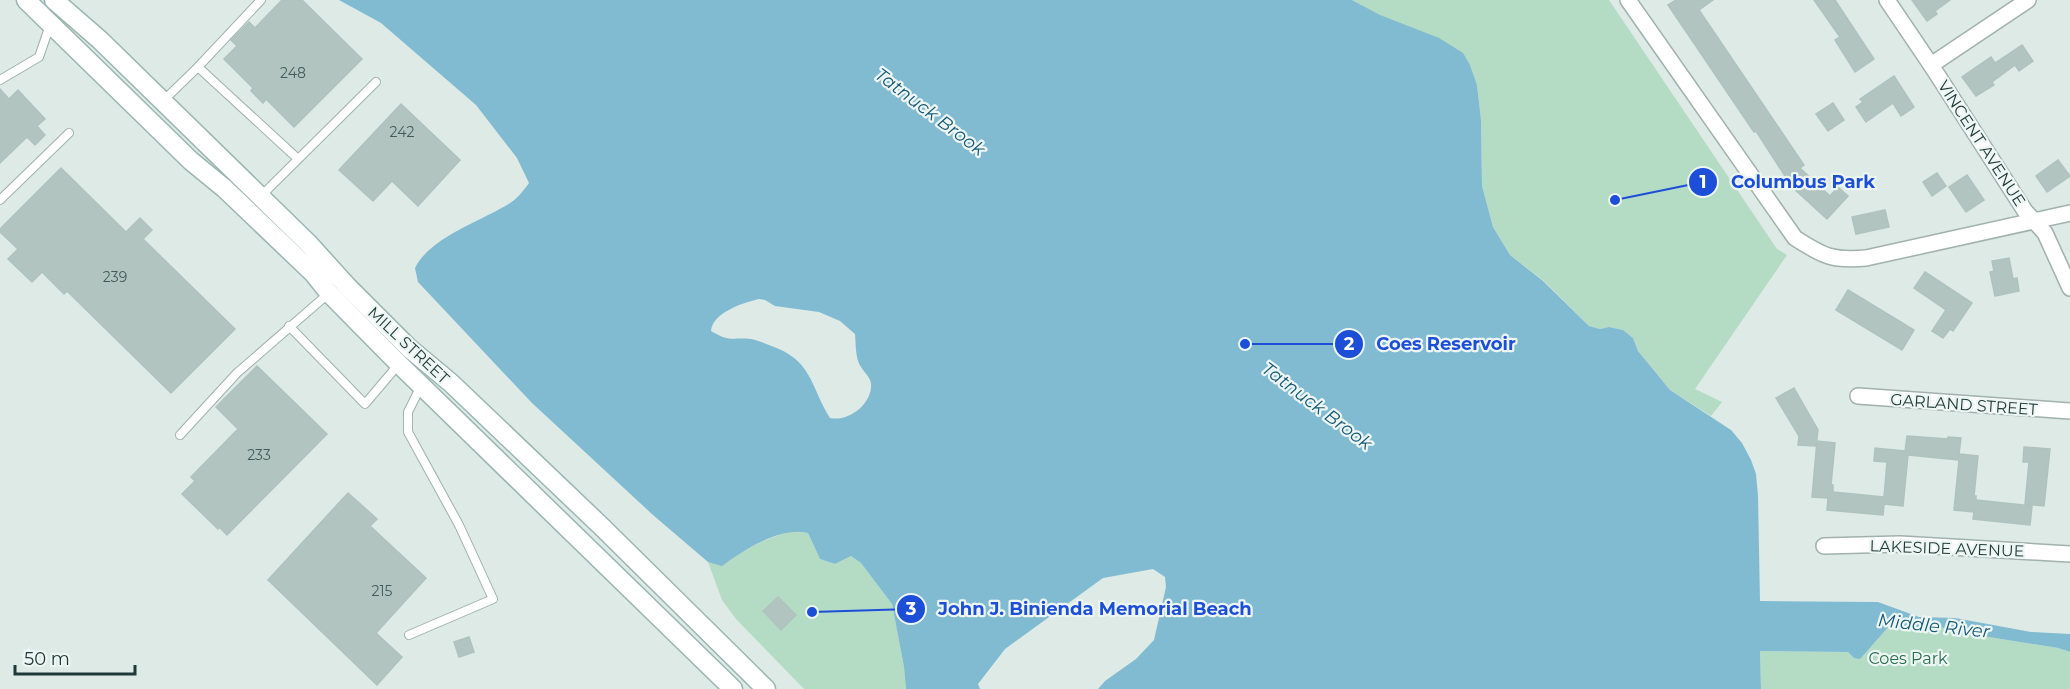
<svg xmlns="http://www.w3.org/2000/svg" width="2070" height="689" font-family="Montserrat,sans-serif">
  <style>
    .green { fill: #b4dcc4 }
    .water { fill: #81bbd2; fill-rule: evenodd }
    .building { fill: #b2c4bf; stroke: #afc3be; stroke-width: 1.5 }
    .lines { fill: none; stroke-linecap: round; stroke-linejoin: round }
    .lane-casing { stroke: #a0b1ae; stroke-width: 10 }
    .street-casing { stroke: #a0b1ae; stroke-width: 18 }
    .secondary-casing { stroke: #9bb6b0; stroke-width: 21 }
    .lane { stroke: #fff; stroke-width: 8 }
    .street { stroke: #fff; stroke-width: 15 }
    .secondary { stroke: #fff; stroke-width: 18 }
    .labels { text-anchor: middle; stroke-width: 4.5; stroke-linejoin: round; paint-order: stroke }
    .number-label { font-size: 14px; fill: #435c58 }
    .street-label { font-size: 16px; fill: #1e3936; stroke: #edf6f3 }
    .park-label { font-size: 16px; fill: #27714e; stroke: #edf6f3 }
    .water-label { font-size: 18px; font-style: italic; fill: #165a77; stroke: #edf6f3 }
    .leader { fill: none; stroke: #1d4ed8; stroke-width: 2 }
    .callout-dot { fill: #1d4ed8; stroke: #edf6f3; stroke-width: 2 }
    .mark-label { font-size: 18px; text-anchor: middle; font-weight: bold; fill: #fff }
    .callout-label { font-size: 18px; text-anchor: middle; font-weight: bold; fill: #1d4ed8; stroke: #edf6f3; stroke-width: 4.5; stroke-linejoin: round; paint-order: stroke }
  </style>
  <rect width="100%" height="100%" fill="#ddeae6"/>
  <g class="green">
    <polygon points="1352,0 1609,0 1777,249 1787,255 1695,389 1722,402 1711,416 1670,390 1638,351 1633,338 1623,330 1609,327 1600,329 1589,326 1543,280 1510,255 1493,227 1482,186 1481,120 1477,85 1470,65"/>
    <path d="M797,530L808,533L820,559L835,564L851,556L861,563L892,604L904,667L906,689H804L736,619L722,600L708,562L722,565C744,549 770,536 797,530Z"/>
    <polygon points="1888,626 1948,628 1970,634 2058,648 2070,652 2070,689 1761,689 1760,651 1848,652 1854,658"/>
  </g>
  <path class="water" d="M339,0H1352L1380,15L1439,38L1463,53L1470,65L1477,85L1481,120L1482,186L1493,227L1510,255L1542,280L1589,326L1600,329L1609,327L1623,330L1633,338L1638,351L1670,390L1731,430L1742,443L1751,460L1756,474L1758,496L1760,601L1878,602L1919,617L1955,618L2031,632L2070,634V652L2058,648L1970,634L1948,628L1889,626L1860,659L1854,658L1848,652L1760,651L1761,689H1098L1105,681L1136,659L1154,640L1166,587L1165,577L1153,569L1103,578L1005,649L978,684L980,689H906L904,667L892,604L861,563L851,556L835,564L820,559L808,533C782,526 743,550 722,566L708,562L653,515L532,403L418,282L415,268C430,237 482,221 510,203C517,199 524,190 529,183L517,158L476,105L381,23ZM759,299L765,300L775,306L819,312L840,321L855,334C856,344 855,358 861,367C865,374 872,378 871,387C870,406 847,422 830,418C809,384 813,360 769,345C764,343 757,340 751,339C732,337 731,343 711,331C713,312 743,303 759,299Z"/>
  <g class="building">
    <polygon points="282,0 302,0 362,59 294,127 266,99 263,103 251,91 253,88 224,59 237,46 231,40 249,22 255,28"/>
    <polygon points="1676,0 1713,0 1699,10 1804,165 1800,168 1830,196 1838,187 1848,196 1827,219 1792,187 1756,131 1754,132 1668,5"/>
    <polygon points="1814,0 1835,0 1874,59 1855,72 1835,40 1840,37"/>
    <polygon points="1912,0 1950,0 1935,11 1937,14 1927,21"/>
    <polygon points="2022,45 2033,61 2019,71 2015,65 1992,82 1994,85 1976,96 1962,77 1991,57 1995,63"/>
    <polygon points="1894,76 1914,107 1901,116 1893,103 1866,122 1856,107 1863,102 1860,99"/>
    <polygon points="0,89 9,99 18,90 45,119 37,126 45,135 35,145 27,137 0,163"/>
    <polygon points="1833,103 1844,120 1828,131 1816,114"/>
    <polygon points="401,104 460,160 418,206 392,181 373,201 339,170"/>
    <polygon points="2058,160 2070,176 2047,192 2036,176"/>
    <polygon points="61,168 126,232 140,218 152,230 143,239 235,329 171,393 67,291 64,294 42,272 32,282 8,259 18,249 0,232 0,229"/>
    <polygon points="1937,173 1946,186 1932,196 1923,182"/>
    <polygon points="1967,175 1984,200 1966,212 1949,187"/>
    <polygon points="1885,210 1889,227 1856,234 1852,217"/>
    <polygon points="2009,258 2013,279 2017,278 2019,291 1995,296 1990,272 1994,271 1992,261"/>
    <polygon points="1925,272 1972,303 1953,331 1950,329 1943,338 1932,331 1946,310 1914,288"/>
    <polygon points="1848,290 1914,330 1902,350 1836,310"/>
    <polygon points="257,366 327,434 227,535 219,527 218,529 182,494 195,481 191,477 238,429 216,407"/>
    <polygon points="1794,388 1818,430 1816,446 1798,445 1799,436 1776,398"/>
    <polygon points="1907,436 1948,439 1948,437 1961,438 1959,454 1978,456 1974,496 1976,496 1976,500 2032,506 2030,525 1973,519 1974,512 1954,510 1959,460 1908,455 1903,506 1884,504 1883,515 1827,510 1828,498 1812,497 1817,441 1835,443 1831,485 1833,485 1833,492 1884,497 1887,462 1874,461 1875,448 1905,451"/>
    <polygon points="2024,447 2050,449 2044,506 2025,504 2029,462 2023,462"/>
    <polygon points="348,493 377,519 370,526 426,578 376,633 402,657 377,685 268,580"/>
    <polygon points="778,597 796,615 781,630 763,611"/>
    <polygon points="469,637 474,652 459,657 454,642"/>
  </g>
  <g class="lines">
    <defs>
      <g id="lane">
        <polyline points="261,0 198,67 298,159"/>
        <polyline points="0,80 39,57 50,25"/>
        <polyline points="163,101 198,67"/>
        <polyline points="261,196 376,82"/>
        <polyline points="0,200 69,133"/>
        <polyline points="289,326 365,404 398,365"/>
        <polyline points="180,435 237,373 328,294"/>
        <polyline points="409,635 493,599 459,525 408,432 408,412 421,386"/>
      </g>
      <g id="street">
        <path d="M1628,0L1795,238C1823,256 1832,261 1866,258L2070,213"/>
        <polyline points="1887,0 1931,65 2025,211 2045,233 2070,288"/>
        <polyline points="1931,65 2028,0"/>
        <polyline points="1858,396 2070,411"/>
        <polyline points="1824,546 1900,544 2070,554"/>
      </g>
      <g id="secondary">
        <polyline points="26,0 191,161 224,188 313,273 329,293 399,364 733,689"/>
        <polyline points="54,0 100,40 309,244 347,286 409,348 451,383 602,527 766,689"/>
      </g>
    </defs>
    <use href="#lane" class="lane-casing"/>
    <use href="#street" class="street-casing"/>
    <use href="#secondary" class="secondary-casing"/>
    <use href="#lane" class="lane"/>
    <use href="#street" class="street"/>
    <use href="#secondary" class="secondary"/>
  </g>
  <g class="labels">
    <g class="number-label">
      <text x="293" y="78">248</text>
      <text x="402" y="137">242</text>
      <text x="115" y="282">239</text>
      <text x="259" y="460">233</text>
      <text x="382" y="596">215</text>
    </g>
    <g class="street-label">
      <text transform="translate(1982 143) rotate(57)" y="6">VINCENT AVENUE</text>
      <text transform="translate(409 345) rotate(43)" y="6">MILL STREET</text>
      <text transform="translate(1964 404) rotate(4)" y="6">GARLAND STREET</text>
      <text transform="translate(1947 548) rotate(2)" y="6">LAKESIDE AVENUE</text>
    </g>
    <g class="park-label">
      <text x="1908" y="664">Coes Park</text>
    </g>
    <g class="water-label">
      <text transform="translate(930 112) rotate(37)" y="6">Tatnuck Brook</text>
      <text transform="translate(1317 406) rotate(37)" y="6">Tatnuck Brook</text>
      <text transform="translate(1934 626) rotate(6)" y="6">Middle River</text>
    </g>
  </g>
  <path class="leader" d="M1615 200L1703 182M1245 344L1349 344M812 612L911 609"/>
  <g class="callout-dot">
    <circle cx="1615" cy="200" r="6"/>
    <circle cx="1245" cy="344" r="6"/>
    <circle cx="812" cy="612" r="6"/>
    <circle cx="1703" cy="182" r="15"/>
    <circle cx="1349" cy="344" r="15"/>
    <circle cx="911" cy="609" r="15"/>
  </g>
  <g class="mark-label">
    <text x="1703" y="188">1</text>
    <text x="1349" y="350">2</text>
    <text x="911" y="615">3</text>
  </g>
  <g class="callout-label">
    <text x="1803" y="188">Columbus Park</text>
    <text x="1446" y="350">Coes Reservoir</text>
    <text x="1095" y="615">John J. Binienda Memorial Beach</text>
  </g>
  <path d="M15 665v9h120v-9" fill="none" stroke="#1e3936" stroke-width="3"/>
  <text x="24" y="665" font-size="18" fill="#1e3936" stroke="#edf6f3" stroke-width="4.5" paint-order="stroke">50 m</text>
</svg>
